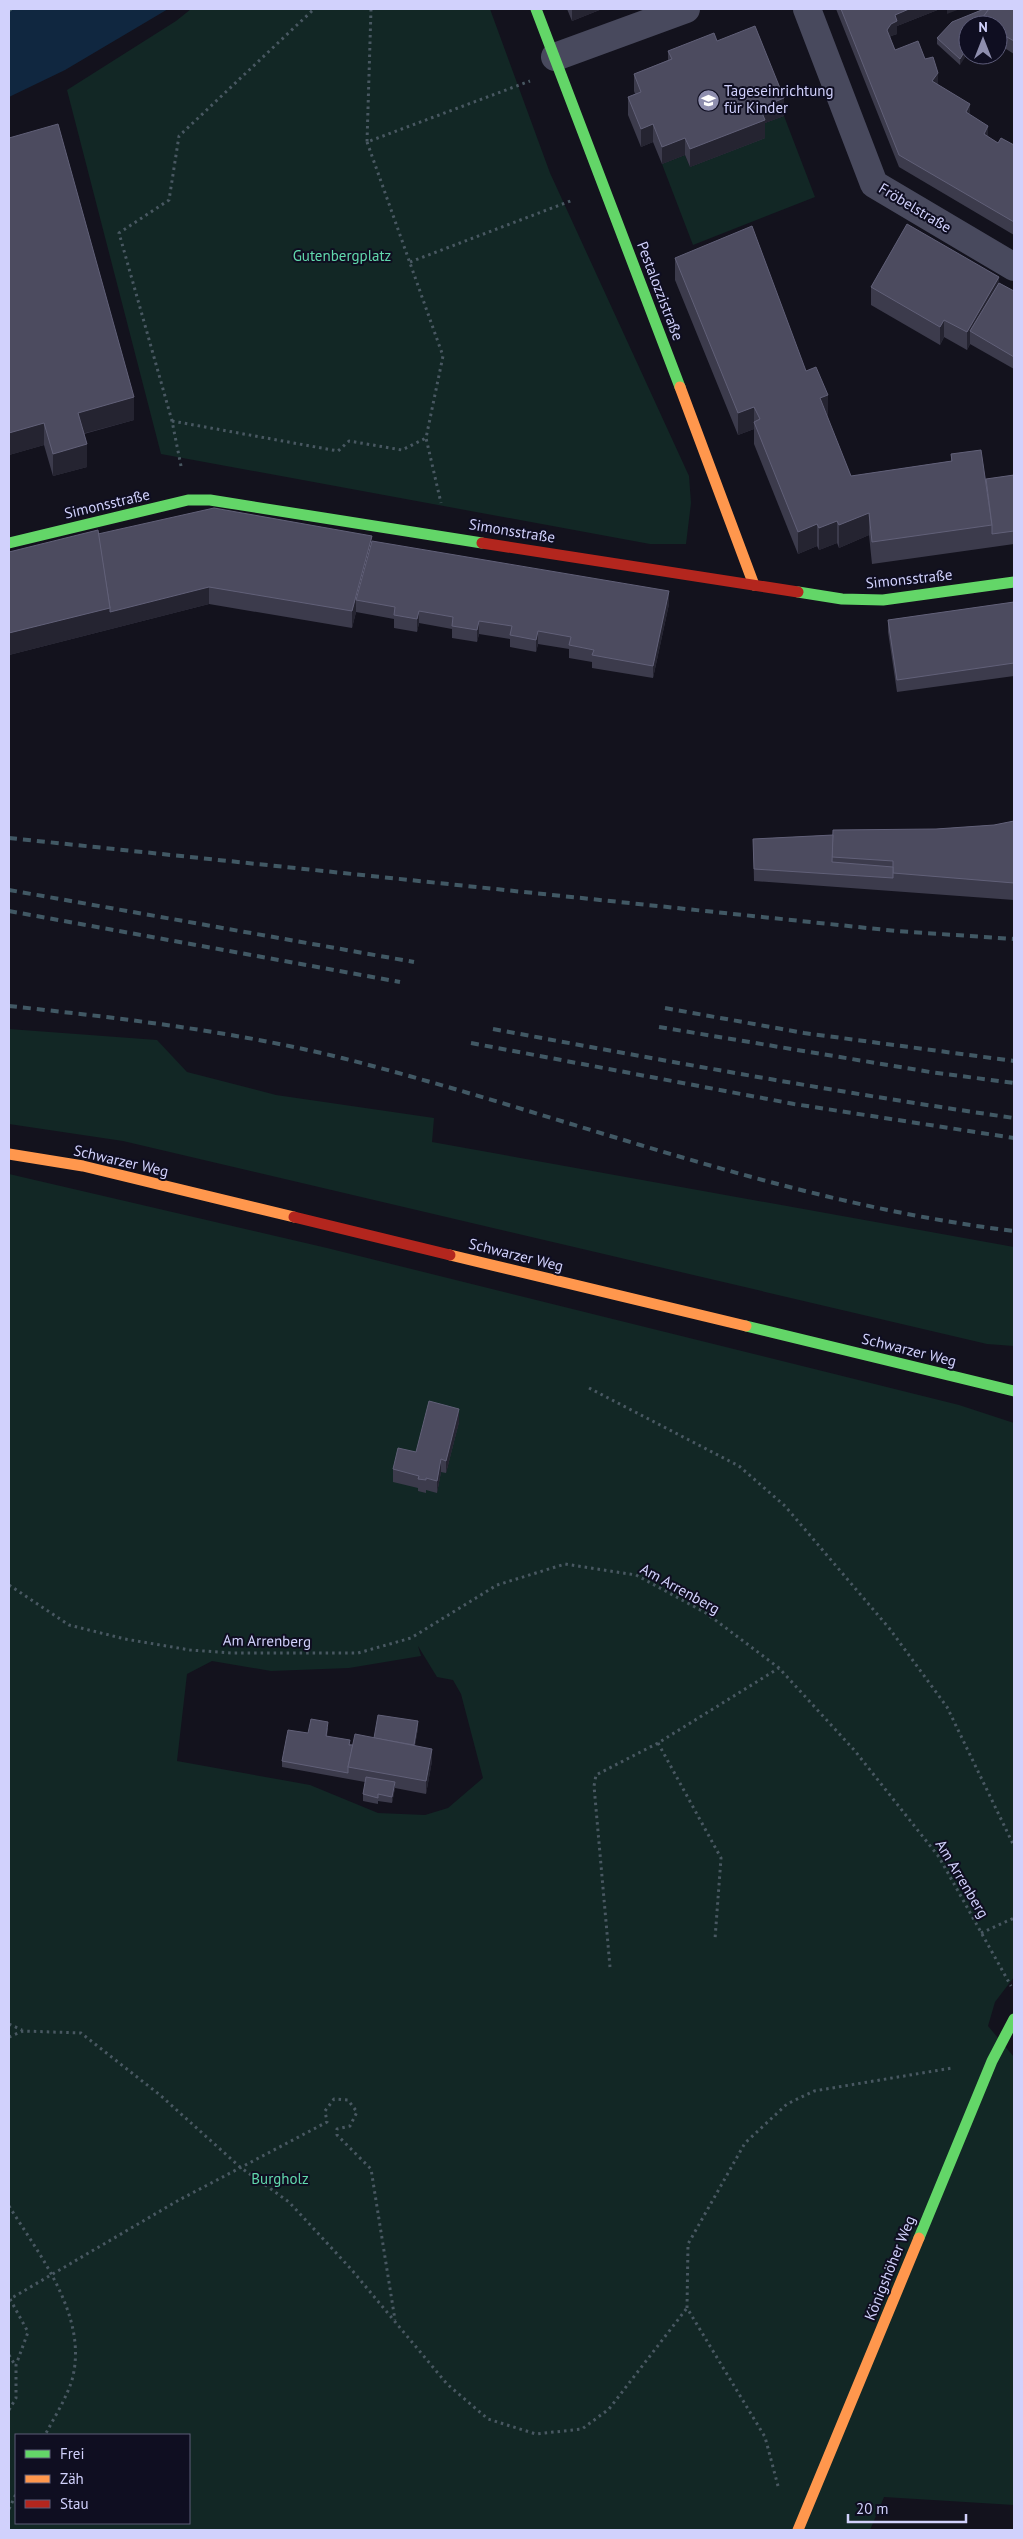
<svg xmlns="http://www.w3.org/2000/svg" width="1023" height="2539" font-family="'PT Sans',sans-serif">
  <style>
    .green { fill: #122725; fill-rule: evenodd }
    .water { fill: #102740 }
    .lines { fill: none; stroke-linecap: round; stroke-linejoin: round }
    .path { stroke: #495862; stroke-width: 3; stroke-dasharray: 2.5 4; stroke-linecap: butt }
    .street { stroke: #48495d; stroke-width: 28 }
    .fast { stroke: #63d668; stroke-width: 11 }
    .slow { stroke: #ff974d; stroke-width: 11 }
    .jam { stroke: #b3261e; stroke-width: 11 }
    .rail { stroke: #415864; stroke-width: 4; stroke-dasharray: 8 6; stroke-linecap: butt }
    .wall { fill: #3c3b4c }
    .shaded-wall { fill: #252431 }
    .building { fill: #4c4b5f; stroke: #616078 }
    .labels { text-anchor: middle; stroke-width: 4; stroke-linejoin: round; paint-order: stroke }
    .poi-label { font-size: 15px; fill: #d1d1fc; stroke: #0f0e21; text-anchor: start }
    .street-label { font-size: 15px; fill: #d1d1fc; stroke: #0f0e21 }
    .park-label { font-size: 15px; fill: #61d8ac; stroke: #0f0e21 }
  </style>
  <rect width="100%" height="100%" fill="#13121d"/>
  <g class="green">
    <polygon points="191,9 490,9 550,173 689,476 691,503 686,544 650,544 161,454 67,90 176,21"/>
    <polygon points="784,116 815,197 693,245 662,164 685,155 690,167 764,138 760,125"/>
    <polygon points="9,1029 157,1040 187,1072 276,1095 434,1118 432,1142 1014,1247 1014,1346 987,1344 123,1141 9,1124"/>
    <path d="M9,1174L327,1248L959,1405L1014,1423V1977L995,2002L988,2026L1014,2057V2505L884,2497L870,2530H9ZM418,1646L437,1677L453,1680L461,1694L483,1778L448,1808L425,1815L378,1813L310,1785L177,1761L187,1674L212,1661L271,1671L349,1668L421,1656ZM16,2435H189V2523H16Z"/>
  </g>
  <polygon class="water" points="9,9 168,9 65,70 9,97"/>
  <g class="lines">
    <g class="path">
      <polyline points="371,9 367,142 530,81"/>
      <polyline points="367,142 443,356 426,438 441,503"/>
      <polyline points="410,262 573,200"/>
      <polyline points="172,421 338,451 349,441 402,450 426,438"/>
      <polyline points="181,466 172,421 119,233 169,200 179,136 314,9"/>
      <polyline points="589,1388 739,1466 785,1506 889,1628 947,1707 1014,1846"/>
      <polyline points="9,1585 69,1625 125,1639 190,1650 232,1653 358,1653 411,1638 497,1585 565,1564 636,1575 706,1613 779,1668 855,1751 939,1857 1011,1986"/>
      <polyline points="658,1743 721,1858 715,1939"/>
      <polyline points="981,1933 1014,1918"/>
      <polyline points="610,1967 594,1786 596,1775 658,1743 779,1668"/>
      <polyline points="9,2024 22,2030"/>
      <polyline points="9,2037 23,2031 81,2033 160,2095 240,2167 289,2202 351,2269 447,2384 488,2419 536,2434 582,2429 609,2409 687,2308"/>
      <path d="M9,2206C40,2256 89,2317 72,2380C66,2399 54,2418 45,2435"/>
      <polyline points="9,2355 15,2365"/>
      <polyline points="9,2410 16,2398 16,2365 28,2332 10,2299 179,2200 327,2122 325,2111 334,2099 348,2100 357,2112 350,2126 337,2129 337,2135 371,2169 395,2320"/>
      <polyline points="778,2486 765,2437 687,2308 688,2244 745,2143 787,2104 814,2091 952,2068"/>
      <polyline points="9,2509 16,2494"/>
    </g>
    <g class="street">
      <polyline points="807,9 874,184 1014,267"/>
      <polyline points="555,57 686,9"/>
    </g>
    <g class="fast">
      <polyline points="536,9 680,387"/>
      <polyline points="9,543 188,500 210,500 482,543"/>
      <polyline points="798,592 842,599 883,600 1014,582"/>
      <polyline points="746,1326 1014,1391"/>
      <polyline points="919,2238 992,2061 1014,2019"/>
    </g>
    <g class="slow">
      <polyline points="680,387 754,585"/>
      <polyline points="9,1154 83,1166 294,1217"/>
      <polyline points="450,1255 746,1326"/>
      <polyline points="798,2530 919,2238"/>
    </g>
    <g class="jam">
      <polyline points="482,543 798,592"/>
      <polyline points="294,1217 450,1255"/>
    </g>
    <g class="rail">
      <polyline points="9,10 11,9"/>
      <polyline points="9,838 896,931 1014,939"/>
      <polyline points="9,890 414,962"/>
      <polyline points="9,911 400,982"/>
      <path d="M9,1006C120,1018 233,1031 342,1058C566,1115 783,1203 1014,1231"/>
      <polyline points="665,1008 804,1033 1014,1061"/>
      <polyline points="659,1027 930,1072 1014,1083"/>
      <path d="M493,1029C666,1061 840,1093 1014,1118"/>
      <polyline points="471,1043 794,1104 1014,1138"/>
    </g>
  </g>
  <g class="wall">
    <polygon points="567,9 602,9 572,21"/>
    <polygon points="836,9 940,9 897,26 897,34 891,36 890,38 895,50 925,59 938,85 970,115 988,137 998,143 1014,145 1014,235 899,167"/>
    <polygon points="982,9 1014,9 1014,54 998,44 998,25 968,25 960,65 937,44 937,38"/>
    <polygon points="717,41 784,116 765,123 765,138 690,167 685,155 662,164 653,142 641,147 628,115 628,97 635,94 634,91 634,74 668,60 668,51"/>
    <polygon points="9,138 134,420 84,434 87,467 53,476 44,445 9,455"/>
    <polygon points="675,258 806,371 851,476 951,461 951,454 986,479 1014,475 1014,544 872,564 869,535 839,548 837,543 819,550 817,546 798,554 754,444 754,429 738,435 675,280"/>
    <polygon points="999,283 1014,291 1014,369 970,344 967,350 944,337 940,345 871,305 871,287"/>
    <polygon points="98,534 372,541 669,604 653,678 592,668 592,662 569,658 569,649 538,644 536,652 510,647 510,639 479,634 477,642 452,638 452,629 419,623 417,632 394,628 394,619 356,612 352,628 209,604 9,655 9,552"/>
    <polygon points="1014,602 1014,676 897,692 888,632 888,620"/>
    <polygon points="1014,821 1014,900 754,881 753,839 833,835 936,829 994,825"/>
    <polygon points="459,1422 446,1473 441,1472 437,1493 426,1490 426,1493 418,1491 418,1488 393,1482 393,1469"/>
    <polygon points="328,1728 327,1736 353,1745 374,1738 418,1728 415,1745 432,1761 426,1794 395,1788 392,1803 378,1801 378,1804 363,1801 363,1794 365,1782 282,1767 282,1761 308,1733"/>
  </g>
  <g class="shaded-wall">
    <polygon points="572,9 602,9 572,21"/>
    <polygon points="909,9 940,9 897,26 897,34 891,36 887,42 887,30 895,15"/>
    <polygon points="947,9 960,9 947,14"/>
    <polygon points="968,46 968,53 960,65 960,59"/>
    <polygon points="938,73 938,85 932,81"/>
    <polygon points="784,98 784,116 765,123 765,138 690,167 690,149 760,108"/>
    <polygon points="970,104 970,117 966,112"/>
    <polygon points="653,124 653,142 641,147 641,129"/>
    <polygon points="988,126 988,138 984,134"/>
    <polygon points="685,138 685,155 662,164 662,147"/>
    <polygon points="999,277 999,295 970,331 970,344 967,350 967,332"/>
    <polygon points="944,320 944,337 940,345 940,327"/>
    <polygon points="828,395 828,417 820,398"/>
    <polygon points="134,397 134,420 78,435 78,413"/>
    <polygon points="754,407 754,429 738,435 738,413"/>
    <polygon points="44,423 44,445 9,455 9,433"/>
    <polygon points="87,444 87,467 53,476 53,454"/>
    <polygon points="869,513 869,535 839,548 839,525"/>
    <polygon points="837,521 837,543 819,550 819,528"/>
    <polygon points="817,524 817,546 798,554 798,532"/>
    <polygon points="372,536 372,553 356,600 356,612 352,628 352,611"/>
    <polygon points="209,587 209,604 9,655 9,633 110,608"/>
    <polygon points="669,591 669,604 653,678 653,666"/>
    <polygon points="419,611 419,623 417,632 417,619"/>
    <polygon points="479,621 479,634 477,642 477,630"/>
    <polygon points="538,631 538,644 536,652 536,640"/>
    <polygon points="459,1409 459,1422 446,1473 446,1461"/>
    <polygon points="441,1459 441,1472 437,1493 437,1481"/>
    <polygon points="418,1721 418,1728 413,1757 413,1751"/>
    <polygon points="432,1749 432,1761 426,1794 426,1781"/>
    <polygon points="395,1782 395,1788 392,1803 392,1797"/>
  </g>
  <g class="building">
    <polygon points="841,9 909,9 895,15 897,21 891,24 887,30 895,50 918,41 925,59 933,57 938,73 932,81 970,104 966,112 988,126 984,134 998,143 1001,138 1014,145 1014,222 899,155"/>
    <polygon points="984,9 989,9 980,21 980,25 968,25 968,46 960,59 937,38 952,22"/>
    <polygon points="989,9 1014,9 1014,41 998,32 998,25 987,25 980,21"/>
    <polygon points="755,26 784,98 760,108 765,120 690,149 685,138 662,147 653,124 641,129 628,97 641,92 634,74 672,59 668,51 714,33 717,41"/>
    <polygon points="58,124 134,397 78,413 87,444 53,454 44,423 9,433 9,138"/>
    <polygon points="907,224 999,277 967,332 944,320 940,327 871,287"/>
    <polygon points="752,226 806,371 816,367 828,395 820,398 851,476 952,461 951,454 981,450 992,525 872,542 869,513 839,525 837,521 819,528 817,524 798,532 754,422 760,419 754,407 738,413 675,258"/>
    <polygon points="999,283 1014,291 1014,357 970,331"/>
    <polygon points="1014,475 1014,531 992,534 992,525 986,479"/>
    <polygon points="214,508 372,536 352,611 209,587 110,612 110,608 98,534"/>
    <polygon points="98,530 110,608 9,633 9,552"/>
    <polygon points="372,541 669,591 653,666 592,655 594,650 569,645 571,637 538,631 536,640 510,635 512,626 479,621 477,630 452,626 453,617 419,611 417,619 394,615 395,607 356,600"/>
    <polygon points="1014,602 1014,663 897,680 888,620"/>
    <polygon points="1014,821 1014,883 893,873 893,861 832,857 833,830 936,829 994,825"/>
    <polygon points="833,835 832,862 893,867 893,878 754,869 753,839"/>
    <polygon points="429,1401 459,1409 446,1461 441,1459 437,1481 426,1478 426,1480 418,1479 419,1476 393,1469 398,1448 416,1452"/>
    <polygon points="378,1715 418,1721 414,1745 374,1738"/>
    <polygon points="311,1719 328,1722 326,1736 350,1740 349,1745 353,1745 348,1767 348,1773 282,1761 288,1730 308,1733"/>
    <polygon points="355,1734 432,1749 426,1781 348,1767"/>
    <polygon points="366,1777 395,1782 392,1797 378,1794 378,1798 363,1794"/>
  </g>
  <defs>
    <symbol id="school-disc" viewBox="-11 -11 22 22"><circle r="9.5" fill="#8e8eae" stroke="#0f0e21"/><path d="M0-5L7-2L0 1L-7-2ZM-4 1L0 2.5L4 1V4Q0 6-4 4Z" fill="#fff"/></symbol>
  </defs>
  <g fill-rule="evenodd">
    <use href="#school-disc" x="696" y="88" width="25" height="25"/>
  </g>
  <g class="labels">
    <g class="poi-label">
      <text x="724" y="96">Tageseinrichtung<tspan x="724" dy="17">für Kinder</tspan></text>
    </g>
    <g class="street-label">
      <text transform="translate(915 208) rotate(31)" y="5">Fröbelstraße</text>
      <text transform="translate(660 291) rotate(69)" y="5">Pestalozzistraße</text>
      <text transform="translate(107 504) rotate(-13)" y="5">Simonsstraße</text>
      <text transform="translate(512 531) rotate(9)" y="5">Simonsstraße</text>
      <text transform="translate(909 579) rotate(-6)" y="5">Simonsstraße</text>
      <text transform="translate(121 1161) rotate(13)" y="5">Schwarzer Weg</text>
      <text transform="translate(516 1255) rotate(14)" y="5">Schwarzer Weg</text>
      <text transform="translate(909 1350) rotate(14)" y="5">Schwarzer Weg</text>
      <text transform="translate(680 1589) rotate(29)" y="5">Am Arrenberg</text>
      <text transform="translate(267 1641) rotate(1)" y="5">Am Arrenberg</text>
      <text transform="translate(962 1879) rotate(59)" y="5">Am Arrenberg</text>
      <text transform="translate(890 2268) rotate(-68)" y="5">Königshöher Weg</text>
    </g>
    <g class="park-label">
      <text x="342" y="261">Gutenbergplatz</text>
      <text x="280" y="2184">Burgholz</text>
    </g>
  </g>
  <rect width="1023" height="2539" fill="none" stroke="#d1d1fc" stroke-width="20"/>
  <rect x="15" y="2434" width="175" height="90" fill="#0f0e21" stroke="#5d5c79"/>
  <rect x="25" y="2450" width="25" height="8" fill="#63d668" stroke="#5d5c79"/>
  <text x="60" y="2459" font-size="15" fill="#d1d1fc">Frei</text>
  <rect x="25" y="2475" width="25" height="8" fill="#ff974d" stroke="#5d5c79"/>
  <text x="60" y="2484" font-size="15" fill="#d1d1fc">Zäh</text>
  <rect x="25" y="2500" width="25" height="8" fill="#b3261e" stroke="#5d5c79"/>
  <text x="60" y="2509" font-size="15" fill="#d1d1fc">Stau</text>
  <g transform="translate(983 40)"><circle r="24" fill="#0f0e21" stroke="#5d5c79"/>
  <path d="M0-4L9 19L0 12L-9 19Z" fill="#8e8eae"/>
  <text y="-8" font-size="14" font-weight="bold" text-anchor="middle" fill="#d1d1fc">N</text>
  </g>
  <path d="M848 2514v8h118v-8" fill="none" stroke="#d1d1fc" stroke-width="2.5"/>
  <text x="856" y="2514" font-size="15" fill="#d1d1fc" stroke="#0f0e21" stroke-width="4" paint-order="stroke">20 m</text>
</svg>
